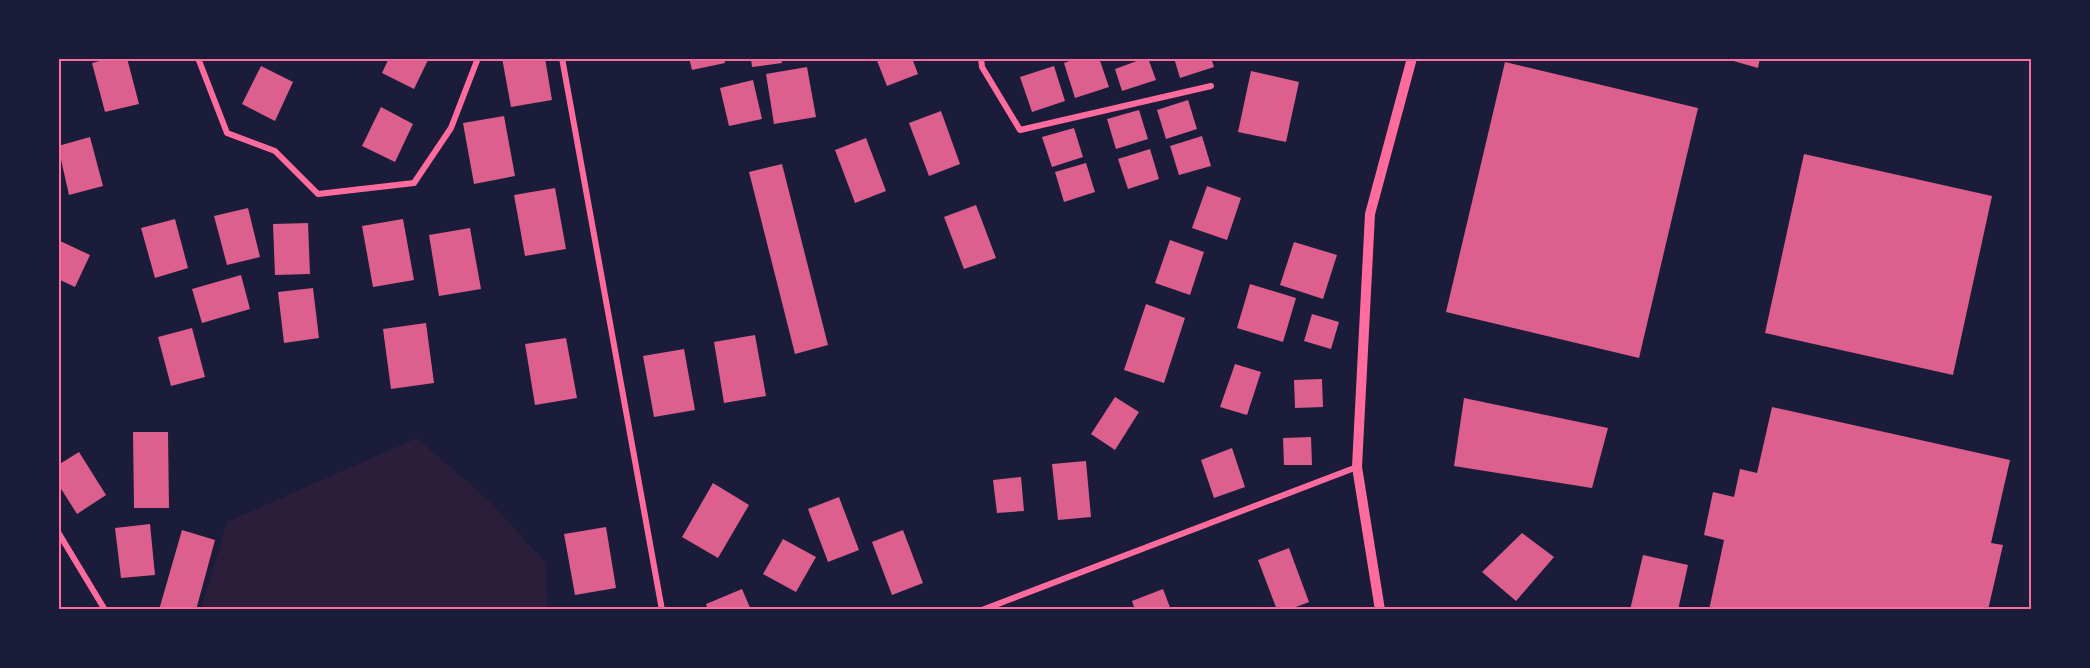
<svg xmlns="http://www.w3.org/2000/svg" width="2090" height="668" font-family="'Exo 2',sans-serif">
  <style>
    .green { fill: #2a1e3b }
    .building { fill: #dd5f8e }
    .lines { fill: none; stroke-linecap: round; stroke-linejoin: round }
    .minor { stroke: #ff6b9d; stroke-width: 6 }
    .tertiary { stroke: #ff6b9d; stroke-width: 10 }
    .neatline { fill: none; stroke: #ff6b9d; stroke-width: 2 }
  </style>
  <rect width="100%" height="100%" fill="#1b1b3a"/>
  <polygon class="green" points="417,438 490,502 546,563 547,609 201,609 227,522"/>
  <g class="building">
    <polygon points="111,58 127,58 139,104 105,112 92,63"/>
    <polygon points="389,58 429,58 414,89 382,73"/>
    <polygon points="502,58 545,58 552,100 511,107"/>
    <polygon points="689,58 724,58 725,63 692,70"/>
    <polygon points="751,58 781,58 782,63 752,67"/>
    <polygon points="876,58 912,58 918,74 887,86"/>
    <polygon points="1077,58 1099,58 1109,87 1075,98 1064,63"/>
    <polygon points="1145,58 1148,58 1156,80 1122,91 1115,69"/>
    <polygon points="1174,58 1211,58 1214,67 1180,78"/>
    <polygon points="1723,58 1760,58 1758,68"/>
    <polygon points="1505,62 1698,108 1639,358 1446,312"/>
    <polygon points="261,66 293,82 275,121 242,104"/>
    <polygon points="1054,66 1065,101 1032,112 1020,77"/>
    <polygon points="807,67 816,117 774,124 766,74"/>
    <polygon points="1251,71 1299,82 1286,142 1238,132"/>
    <polygon points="753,80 762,119 729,126 720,88"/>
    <polygon points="1188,100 1197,129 1166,139 1157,110"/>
    <polygon points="381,107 413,124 395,162 362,146"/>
    <polygon points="1139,110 1148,139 1116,149 1107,119"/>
    <polygon points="941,111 960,164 929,176 909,123"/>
    <polygon points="504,116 515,176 474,184 463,123"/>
    <polygon points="1074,128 1083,157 1052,167 1042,137"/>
    <polygon points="1202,136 1211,166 1179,175 1170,146"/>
    <polygon points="90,137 103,186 69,195 58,146"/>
    <polygon points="866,138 886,191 855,203 835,150"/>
    <polygon points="1150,149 1159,179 1128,189 1118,159"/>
    <polygon points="1804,154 1992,196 1953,375 1765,333"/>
    <polygon points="1086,163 1095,192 1064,202 1055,172"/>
    <polygon points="782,164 828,345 795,354 749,172"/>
    <polygon points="1207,186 1241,198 1227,240 1192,228"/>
    <polygon points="555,188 566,249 525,256 514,195"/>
    <polygon points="976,205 996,258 964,269 944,217"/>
    <polygon points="248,208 260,257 227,265 214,216"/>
    <polygon points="175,219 188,268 155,278 141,228"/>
    <polygon points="403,219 414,280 373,287 362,226"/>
    <polygon points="308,223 310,274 275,275 273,224"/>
    <polygon points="470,228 481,289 439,296 429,235"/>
    <polygon points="58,240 90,255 75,287 58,279"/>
    <polygon points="1170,240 1204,252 1190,295 1155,283"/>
    <polygon points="1294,242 1337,255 1323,299 1280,285"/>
    <polygon points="241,275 250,309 202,323 192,289"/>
    <polygon points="1250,284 1296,298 1283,342 1237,328"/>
    <polygon points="313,288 319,338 284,343 278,292"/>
    <polygon points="1146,304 1185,318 1164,383 1124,370"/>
    <polygon points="1312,314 1339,322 1331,349 1304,341"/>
    <polygon points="426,323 434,383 391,389 383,329"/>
    <polygon points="192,328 205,377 171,386 158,337"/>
    <polygon points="755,335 766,396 724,403 714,342"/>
    <polygon points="566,338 577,398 535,405 525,344"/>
    <polygon points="684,349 695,410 654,417 643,356"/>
    <polygon points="1235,364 1261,372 1247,415 1220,407"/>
    <polygon points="1322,379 1323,407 1295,408 1294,380"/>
    <polygon points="1115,397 1139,412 1115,450 1091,434"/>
    <polygon points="1464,398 1608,428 1592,488 1454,466"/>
    <polygon points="1772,407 2010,460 1991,543 2003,545 1988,610 1709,610 1724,540 1704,535 1713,492 1734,497 1740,469 1757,473"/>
    <polygon points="133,432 168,432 169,508 134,508"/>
    <polygon points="1311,437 1312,465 1284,465 1283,438"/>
    <polygon points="1232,448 1245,487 1214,498 1201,460"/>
    <polygon points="79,452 106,495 77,514 58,484 58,465"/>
    <polygon points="1086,461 1091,517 1058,520 1052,464"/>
    <polygon points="1021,477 1024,511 997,513 993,480"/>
    <polygon points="713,483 749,505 718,558 682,537"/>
    <polygon points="839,497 859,550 828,562 808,509"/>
    <polygon points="150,524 155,575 121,578 115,528"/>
    <polygon points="606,527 616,588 575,595 564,534"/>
    <polygon points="182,530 215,540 196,610 159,610"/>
    <polygon points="903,530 923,583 892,595 872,542"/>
    <polygon points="1522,533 1554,557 1516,601 1482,572"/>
    <polygon points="783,539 816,557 796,592 763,574"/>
    <polygon points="1289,548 1309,602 1288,610 1277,610 1258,560"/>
    <polygon points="1643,555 1688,565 1678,610 1630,610"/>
    <polygon points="742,589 751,610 708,610 706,604"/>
    <polygon points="1163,589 1171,610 1135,610 1132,601"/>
  </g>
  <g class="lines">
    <g class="minor">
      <polyline points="198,58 227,133 275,151 318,194 414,183 451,128 478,58"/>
      <polyline points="562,58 662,610"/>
      <polyline points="981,58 982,67 1020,130 1211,86"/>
      <polyline points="58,532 105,610"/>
      <polyline points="982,610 1357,467"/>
    </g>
    <polyline class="tertiary" points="1380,610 1357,467 1370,214 1412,58"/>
  </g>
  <rect width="2090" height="668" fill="none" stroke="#1b1b3a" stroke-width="120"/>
  <rect x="60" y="60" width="1970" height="548" class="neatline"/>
</svg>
